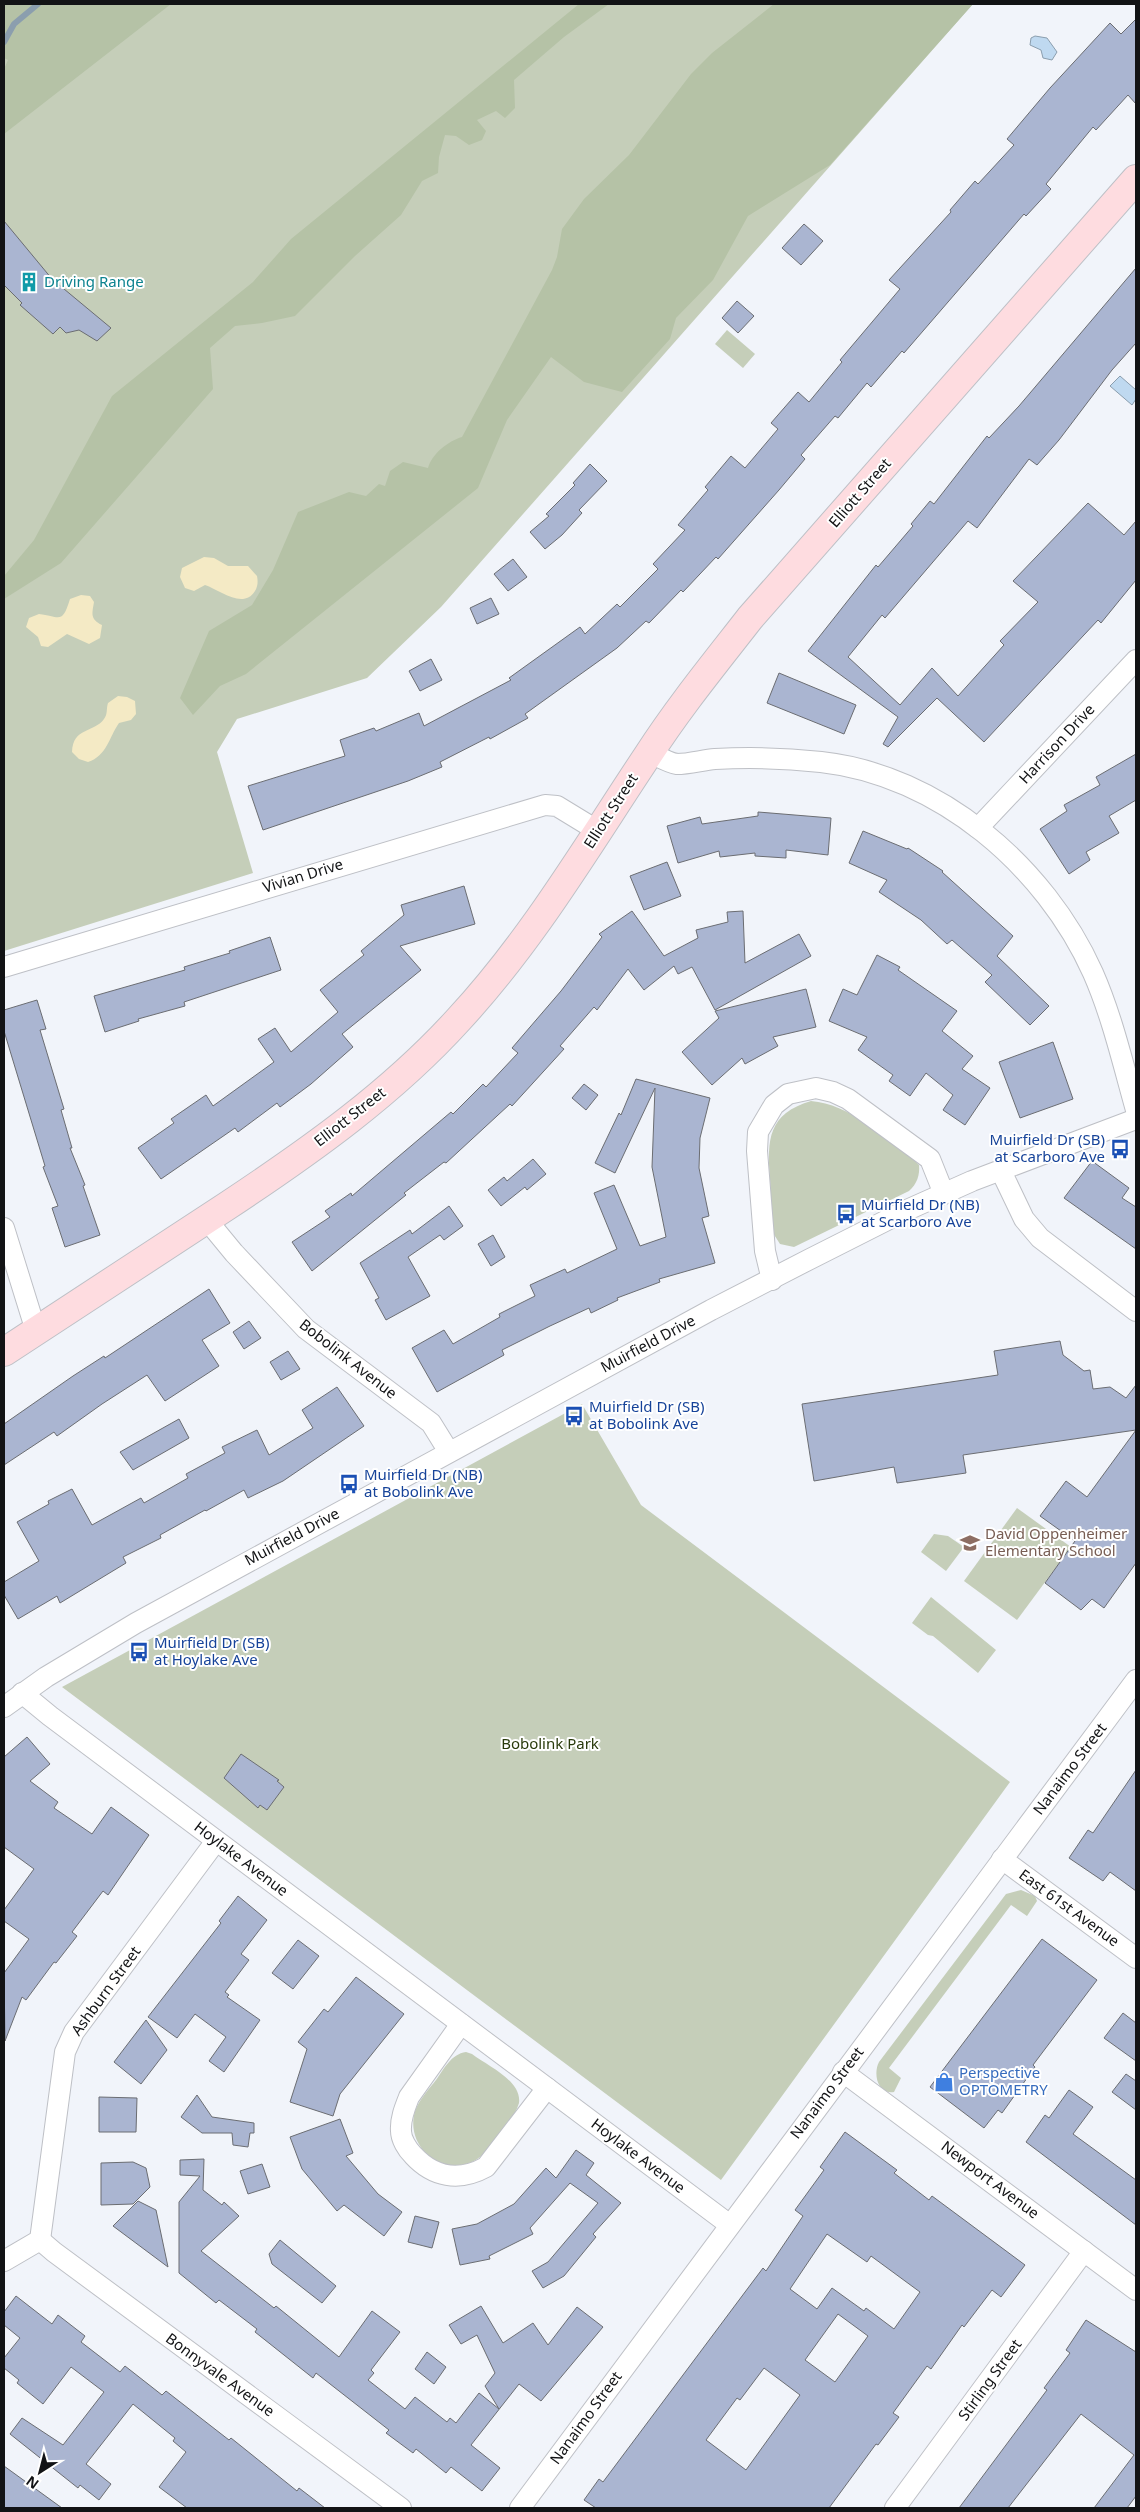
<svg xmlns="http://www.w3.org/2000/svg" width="1140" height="2512" font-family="'Noto Sans',sans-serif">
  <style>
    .green { fill: #c5ceb9 }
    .forest { fill: #b5c2a6 }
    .sand { fill: #f4eac5 }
    .water { fill: #bfd9f0; stroke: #8b9eae }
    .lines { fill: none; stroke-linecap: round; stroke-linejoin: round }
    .stream { stroke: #8b9eae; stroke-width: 6 }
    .building { fill: #aab5d1; stroke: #6b6d72; fill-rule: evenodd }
    .street-casing { stroke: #bec0c6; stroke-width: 22 }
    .secondary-casing { stroke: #bec0c6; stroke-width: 30 }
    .street { stroke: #fff; stroke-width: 20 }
    .secondary { stroke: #fedce0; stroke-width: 28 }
    .labels { text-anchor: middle; stroke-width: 4; stroke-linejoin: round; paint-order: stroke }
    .culture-label { font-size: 15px; fill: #0d838f; stroke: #fff; text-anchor: start }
    .street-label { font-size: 15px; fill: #121315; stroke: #fff }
    .transit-label { font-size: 15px; fill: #164399; stroke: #fff; text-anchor: start }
    .education-label { font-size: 15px; fill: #785e54; stroke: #fff; text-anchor: start }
    .park-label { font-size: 15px; fill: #293a0b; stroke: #fff }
    .shop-label { font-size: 15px; fill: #366cbe; stroke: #fff; text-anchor: start }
  </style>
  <rect width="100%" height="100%" fill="#f1f4fa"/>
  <g class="green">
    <polygon points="4,4 973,4 441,607 367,678 237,719 217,752 253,873 4,951"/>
    <polygon points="727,330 755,354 743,368 715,344"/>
    <path d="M811,1101C850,1104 882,1137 912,1158L919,1165C920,1175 917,1184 909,1191L794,1247L780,1244L773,1233C772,1215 771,1197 770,1179C767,1139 768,1114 811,1101Z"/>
    <polygon points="582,1404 641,1505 1010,1782 721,2180 62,1687"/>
    <polygon points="1017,1508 1071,1547 1017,1620 964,1581"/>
    <polygon points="934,1534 948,1536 964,1547 946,1571 921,1552"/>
    <polygon points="931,1597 996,1650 978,1673 933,1636 928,1635 912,1623"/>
    <path d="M1021,1890L1035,1896L1037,1901L1027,1916L1011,1905L889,2068L901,2078L894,2092C877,2095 873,2073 879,2062L1006,1894Z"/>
    <path d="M466,2052L472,2054C488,2066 522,2081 519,2103C516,2114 507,2123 501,2132C492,2143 485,2156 472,2162C439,2176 405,2145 415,2111C419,2100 429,2089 436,2080C444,2069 451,2054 466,2052Z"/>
  </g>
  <g class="forest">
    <polygon points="4,4 171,4 4,134 4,69 8,60 4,58"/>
    <polygon points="579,4 609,4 564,37 514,80 515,108 505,118 496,111 477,120 486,131 482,140 469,145 456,136 445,135 439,157 438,173 422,181 401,215 355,256 295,316 262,323 235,326 210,348 213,389 61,563 4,599 4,576 34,540 112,396 253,282 291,239"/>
    <path d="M774,4H973L830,165L748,216L713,280L676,318L670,339L622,392L584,382L551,357L507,420L478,488L246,674L220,686L193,715L180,698L209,631L252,605L273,570L298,512L349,492L366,496L379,484L385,486L390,471L403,462L428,468C432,454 448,441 462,437L552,270L557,257L562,229L584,199L629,155L691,74L712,53Z"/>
  </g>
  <g class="sand">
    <path d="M204,557L214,558L228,566H248L257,576C258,581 258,586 255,591C243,610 220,590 205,585L194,591L185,588L180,577L182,568Z"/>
    <path d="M81,595L90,596L94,602C92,614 90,619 102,625L100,638L89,644L67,634L48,647L41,646L38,637L26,627L29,618L39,614C61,617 62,624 70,599Z"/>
    <path d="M118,696L127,697L135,701L136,714L131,720L119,723C109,737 107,756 88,762L79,759L72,752C73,727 94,733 104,719C108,714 106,709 108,703Z"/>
  </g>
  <g class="water">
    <polygon points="1035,36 1047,38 1057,52 1052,60 1043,58 1041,50 1030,45 1031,38"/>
    <polygon points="1120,376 1136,390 1136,399 1132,405 1110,386"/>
  </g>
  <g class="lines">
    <polyline class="stream" points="4,42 14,24 38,4"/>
  </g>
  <g class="building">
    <polygon points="1136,19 1136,104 1128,95 1096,130 1093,127 1046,184 1051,189 1026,216 1024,214 904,353 902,351 871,387 867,383 838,418 835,416 801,455 805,459 779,490 718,559 716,557 683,592 681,590 649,623 646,621 617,648 525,714 528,718 490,739 489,737 440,762 442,767 408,781 263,830 248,786 345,756 340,740 374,728 376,731 419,713 424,726 511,680 509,678 580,627 585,634 617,604 620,607 658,569 653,564 685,530 678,525 708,490 705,487 731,456 745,468 778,429 771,423 798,392 809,402 842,362 840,360 900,289 889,280 951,212 950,210 975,181 978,184 1014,145 1007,139 1050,88 1110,23 1121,34"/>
    <polygon points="4,221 52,279 111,328 97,341 79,330 66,333 60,327 53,334 20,305 22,303 4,285"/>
    <polygon points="804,224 823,241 801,265 782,248"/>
    <polygon points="1136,268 1136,343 1112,370 1059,440 1037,465 1029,459 977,528 968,521 885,618 882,615 848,657 900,705 932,668 958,696 1004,645 1000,641 1038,602 1013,581 1088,503 1124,535 1136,521 1136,580 1101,623 1098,620 984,742 937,698 888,747 883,744 898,717 808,651 876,565 878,567 913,526 911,524 930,501 934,504 987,436 989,438 1019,406"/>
    <polygon points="737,301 754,316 738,333 722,318"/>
    <polygon points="590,464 607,481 579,510 582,513 562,535 545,549 530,532 549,516 546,514 575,485 573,483"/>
    <polygon points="513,559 527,577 508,591 494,574"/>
    <polygon points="491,598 499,614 477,624 470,608"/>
    <polygon points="431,659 442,680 420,691 409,671"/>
    <polygon points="779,673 856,705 844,734 767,703"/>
    <polygon points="1136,754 1136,800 1109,816 1119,833 1086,852 1090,860 1069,874 1040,829 1067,811 1064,805 1100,785 1096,777"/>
    <polygon points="758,812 831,818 828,855 786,850 786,858 755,856 755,853 720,857 719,851 678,863 667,826 700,817 702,824 758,816"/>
    <polygon points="863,831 907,849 908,848 943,871 942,872 1013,936 997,956 1049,1006 1030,1025 985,982 992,975 952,940 947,944 921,920 879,892 887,880 849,863"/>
    <polygon points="667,862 681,896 644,910 630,876"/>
    <polygon points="464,886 475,924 400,946 421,970 342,1034 353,1047 311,1084 280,1107 277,1103 238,1132 235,1128 161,1179 138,1148 174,1123 171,1119 206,1095 213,1106 274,1062 258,1039 275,1028 291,1052 338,1012 320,990 364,955 361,951 404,915 401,905"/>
    <polygon points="632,911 664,956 698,938 696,930 728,922 727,912 743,911 745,963 799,934 811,956 715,1010 692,967 678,974 674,966 644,990 628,969 597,1010 594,1007 560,1046 564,1049 512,1106 510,1104 446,1163 444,1162 404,1193 406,1195 312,1271 292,1242 330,1217 325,1211 351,1193 352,1196 451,1112 453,1114 483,1084 486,1087 518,1053 512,1048 561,991 602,937 599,934"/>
    <polygon points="270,937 281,970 184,1002 185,1006 138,1019 139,1021 105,1032 94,996 185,970 184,967 230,953 229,951"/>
    <polygon points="877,955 900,967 898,970 957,1011 942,1031 973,1056 962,1069 990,1088 965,1125 943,1110 953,1095 926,1073 910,1096 889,1081 893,1075 858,1050 867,1037 829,1021 843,989 857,995"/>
    <polygon points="806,989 816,1027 773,1037 778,1046 745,1064 742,1058 712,1085 682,1052 719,1018 715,1011"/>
    <polygon points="37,1000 46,1029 40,1030 64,1109 61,1110 72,1148 70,1148 85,1185 83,1186 100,1235 65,1247 52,1208 58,1206 43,1167 45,1166 4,1031 4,1010"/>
    <polygon points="1053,1042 1073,1099 1020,1118 999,1062"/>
    <polygon points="636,1079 710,1098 700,1138 699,1168 709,1216 702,1218 715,1263 659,1279 660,1282 617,1298 618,1300 591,1313 589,1308 550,1326 502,1350 504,1355 437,1392 412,1348 444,1330 453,1344 500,1317 499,1314 535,1296 530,1285 565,1269 567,1273 617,1249 594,1193 614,1185 640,1246 666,1237 652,1167 655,1088 615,1173 595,1163 619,1113 621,1115"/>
    <polygon points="584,1084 598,1095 586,1110 572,1098"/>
    <polygon points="533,1159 546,1174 527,1190 525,1187 501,1206 488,1190 504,1177 507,1181"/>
    <polygon points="1092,1161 1129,1188 1122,1198 1136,1207 1136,1249 1064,1198"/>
    <polygon points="449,1206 463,1226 444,1240 440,1235 408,1257 430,1296 386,1320 375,1300 379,1298 360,1263 410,1230 412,1234"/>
    <polygon points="493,1235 505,1257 491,1266 478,1244"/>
    <polygon points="209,1289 230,1323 202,1340 219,1366 165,1401 147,1375 102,1404 57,1436 54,1432 4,1465 4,1424 73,1376 104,1356 105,1358"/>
    <polygon points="249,1321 261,1338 244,1349 233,1332"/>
    <polygon points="1060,1341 1063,1355 1084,1371 1090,1370 1093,1389 1110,1387 1126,1398 1136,1385 1136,1430 963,1455 966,1473 897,1483 894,1467 814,1481 802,1404 998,1375 994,1351"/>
    <polygon points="288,1351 300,1369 281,1380 270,1362"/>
    <polygon points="337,1387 364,1426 283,1481 248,1498 244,1490 206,1511 205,1510 160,1535 161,1538 123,1557 126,1563 60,1603 57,1596 18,1619 4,1595 4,1582 39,1561 17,1522 49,1504 48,1501 72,1489 92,1525 141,1498 144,1503 188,1478 186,1474 225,1453 222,1447 257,1430 269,1455 313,1428 302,1410"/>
    <polygon points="179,1419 189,1438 133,1470 120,1452"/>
    <polygon points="1136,1430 1136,1563 1104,1608 1092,1599 1081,1610 1045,1583 1075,1541 1040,1516 1066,1481 1087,1497"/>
    <polygon points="27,1737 50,1764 30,1781 58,1802 54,1808 92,1834 111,1807 149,1835 108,1895 103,1891 72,1932 77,1936 56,1963 54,1962 26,2000 22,1997 5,2041 4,1973 29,1939 4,1921 4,1910 34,1869 4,1847 4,1757"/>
    <polygon points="241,1754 279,1780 277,1781 284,1787 267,1810 260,1805 258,1808 224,1778"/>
    <polygon points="1136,1770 1136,1891 1110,1872 1103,1881 1069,1858 1088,1830 1093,1833"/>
    <polygon points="238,1896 267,1920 241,1954 249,1960 225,1992 229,1995 227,1997 260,2020 224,2072 209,2061 226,2037 195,2014 177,2038 148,2017 221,1923 219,1921"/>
    <polygon points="1042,1939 1097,1980 1033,2065 1035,2067 1002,2113 998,2110 984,2128 930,2087"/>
    <polygon points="298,1940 319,1956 293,1989 272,1973"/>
    <polygon points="356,1977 404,2014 340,2094 333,2116 290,2102 307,2049 298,2042 324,2009 328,2012"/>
    <polygon points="1123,2013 1136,2023 1136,2061 1104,2038"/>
    <polygon points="146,2020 167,2050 141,2084 114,2062"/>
    <polygon points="1126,2074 1136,2081 1136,2110 1112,2092"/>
    <polygon points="1069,2090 1093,2107 1073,2134 1136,2180 1136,2225 1026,2142 1045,2115 1049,2118"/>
    <polygon points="197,2095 212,2117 254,2123 254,2133 250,2133 248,2147 233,2145 232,2133 202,2133 181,2117"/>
    <polygon points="99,2097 137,2098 136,2132 99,2132"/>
    <polygon points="340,2119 353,2153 346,2156 378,2194 402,2212 384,2236 344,2205 337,2211 302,2169 290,2137"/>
    <path d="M845,2132L897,2170L894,2173L929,2200L932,2196L1025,2265L1001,2297L992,2290L964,2327L962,2325L931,2369L927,2366L893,2413L899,2417L878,2445L876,2444L829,2508H596L584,2500L599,2479L603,2482L763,2268L766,2271L803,2216L795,2210L824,2170L820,2167ZM827,2234L867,2262L871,2256L920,2292L894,2329L866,2308L864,2311L832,2288L817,2309L790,2289ZM838,2314L868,2336L835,2382L805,2360ZM764,2368L800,2395L746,2470L706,2440L737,2398L740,2400Z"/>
    <polygon points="576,2150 594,2163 586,2175 621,2203 593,2234 596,2237 564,2276 543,2288 532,2271 548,2262 598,2203 570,2183 530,2228 533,2234 489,2256 490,2259 460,2265 452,2229 477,2224 514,2204 546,2168 556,2178"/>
    <polygon points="204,2159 203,2190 222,2205 224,2202 239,2216 201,2251 274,2308 276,2306 339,2357 372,2311 400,2332 371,2370 374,2373 368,2380 405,2409 415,2397 447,2422 450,2418 456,2423 479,2393 499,2409 485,2386 495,2373 477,2335 461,2344 449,2325 481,2306 503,2343 533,2323 548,2345 577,2307 603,2327 541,2401 519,2384 471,2445 500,2468 482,2491 451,2467 446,2473 416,2449 413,2453 386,2433 389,2430 316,2373 313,2378 255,2332 257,2329 219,2300 216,2303 179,2273 179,2202 200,2176 180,2175 180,2160"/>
    <polygon points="133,2162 146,2168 150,2187 133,2204 101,2205 101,2163"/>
    <polygon points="262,2164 270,2187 248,2194 240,2171"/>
    <polygon points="138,2201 156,2210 168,2267 113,2226"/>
    <polygon points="415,2216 439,2222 432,2248 408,2242"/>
    <polygon points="280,2240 336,2286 322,2303 272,2264 269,2254"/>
    <polygon points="16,2296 52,2324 58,2315 85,2336 81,2342 120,2372 125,2366 162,2395 166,2391 229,2440 231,2438 297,2491 299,2488 325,2508 187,2508 159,2487 186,2452 173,2441 175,2438 133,2404 86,2464 111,2484 99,2500 80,2485 78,2488 10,2434 22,2418 63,2445 104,2392 71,2367 43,2404 17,2383 19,2380 4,2368 4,2358 20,2338 4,2325 4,2312"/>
    <polygon points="1086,2320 1136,2352 1136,2496 1127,2508 1094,2508 1134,2455 1081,2414 1008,2508 959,2508 1047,2390 1044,2388 1070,2353 1066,2350"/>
    <polygon points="427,2352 446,2367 434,2384 415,2369"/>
    <polygon points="4,2466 62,2508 4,2508"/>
  </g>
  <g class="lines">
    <defs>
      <g id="street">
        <path d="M649,752C657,756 669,763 677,764C689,764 703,760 715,759C751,757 785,758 821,762C939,775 1045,866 1093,973C1112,1016 1123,1064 1136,1110"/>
        <polyline points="978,828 1136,660"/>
        <polyline points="4,967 545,805 557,806 598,831"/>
        <polyline points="1001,1171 1024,1219 1040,1238 1136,1311"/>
        <polyline points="206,1219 234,1253 306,1329 431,1423 449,1452"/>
        <polyline points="4,1228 36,1331"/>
        <polyline points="772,1280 765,1251 757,1151 758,1132 774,1105 788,1094 816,1088 833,1092 848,1099 930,1159 944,1194"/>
        <polyline points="22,1693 50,1716 730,2225"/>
        <polyline points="4,1707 46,1677 136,1623 711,1310 810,1259 907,1210 972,1181 1136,1119"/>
        <polyline points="1002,1859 1136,1958"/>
        <path d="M461,2024L409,2097C405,2107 400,2119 401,2131C401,2139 407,2149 413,2155C433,2177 459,2182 486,2167L547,2088"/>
        <polyline points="843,2072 1136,2290"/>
        <polyline points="40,2240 54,2252 401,2508"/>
        <polyline points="4,2261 40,2240 65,2052 74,2032 216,1841"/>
        <polyline points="520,2508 1136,1680"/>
        <polyline points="895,2508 1084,2251"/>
      </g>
      <path id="secondary" d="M4,1352C78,1303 153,1255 227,1206C310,1151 392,1093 459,1019C533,939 588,845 648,755C679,707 715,663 750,618L1136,179"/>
    </defs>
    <use href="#street" class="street-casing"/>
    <use href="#secondary" class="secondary-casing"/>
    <use href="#street" class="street"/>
    <use href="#secondary" class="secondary"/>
  </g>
  <defs>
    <symbol id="building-bare" viewBox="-9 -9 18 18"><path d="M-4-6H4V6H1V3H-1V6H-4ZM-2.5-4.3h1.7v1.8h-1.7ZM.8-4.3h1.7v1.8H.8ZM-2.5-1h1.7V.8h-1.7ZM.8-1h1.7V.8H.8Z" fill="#0f9aa8" stroke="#fff" stroke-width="2.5" paint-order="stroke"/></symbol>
    <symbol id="bus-bare" viewBox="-9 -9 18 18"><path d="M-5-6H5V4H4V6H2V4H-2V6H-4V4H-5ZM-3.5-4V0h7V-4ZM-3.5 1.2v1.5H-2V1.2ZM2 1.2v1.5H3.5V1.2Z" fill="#1a4fb4" stroke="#fff" stroke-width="2.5" paint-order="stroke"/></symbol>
    <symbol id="school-bare" viewBox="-9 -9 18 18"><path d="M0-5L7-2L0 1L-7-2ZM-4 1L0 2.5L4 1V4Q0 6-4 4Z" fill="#8d6e63" stroke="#fff" stroke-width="2.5" paint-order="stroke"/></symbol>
    <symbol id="shop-bare" viewBox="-9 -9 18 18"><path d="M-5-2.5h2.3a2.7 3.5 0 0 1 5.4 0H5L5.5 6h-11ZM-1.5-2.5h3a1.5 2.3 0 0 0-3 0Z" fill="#3f7fe0" stroke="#fff" stroke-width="2.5" paint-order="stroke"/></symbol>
  </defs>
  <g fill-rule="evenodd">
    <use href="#building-bare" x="15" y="268" width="28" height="28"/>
    <use href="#bus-bare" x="1106" y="1135" width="28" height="28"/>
    <use href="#bus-bare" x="832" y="1200" width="28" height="28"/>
    <use href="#bus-bare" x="560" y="1402" width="28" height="28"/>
    <use href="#bus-bare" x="335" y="1470" width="28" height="28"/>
    <use href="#school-bare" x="956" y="1529" width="28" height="28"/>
    <use href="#bus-bare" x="125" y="1638" width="28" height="28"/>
    <use href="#shop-bare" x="930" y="2068" width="28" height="28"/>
  </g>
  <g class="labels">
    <g class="culture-label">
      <text x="44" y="287">Driving Range</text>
    </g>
    <g class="street-label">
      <text transform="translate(860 493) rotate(-49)" y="5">Elliott Street</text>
      <text transform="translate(1057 744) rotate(-47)" y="5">Harrison Drive</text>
      <text transform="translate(611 811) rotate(-57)" y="5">Elliott Street</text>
      <text transform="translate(303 876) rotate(-17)" y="5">Vivian Drive</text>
      <text transform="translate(350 1117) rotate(-38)" y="5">Elliott Street</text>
      <text transform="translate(648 1344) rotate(-28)" y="5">Muirfield Drive</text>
      <text transform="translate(348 1359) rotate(38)" y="5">Bobolink Avenue</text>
      <text transform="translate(292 1537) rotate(-28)" y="5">Muirfield Drive</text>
      <text transform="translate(1070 1769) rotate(-53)" y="5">Nanaimo Street</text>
      <text transform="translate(241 1859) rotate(37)" y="5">Hoylake Avenue</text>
      <text transform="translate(1069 1908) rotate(36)" y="5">East 61st Avenue</text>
      <text transform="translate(106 1991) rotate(-54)" y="5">Ashburn Street</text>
      <text transform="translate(827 2093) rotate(-53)" y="5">Nanaimo Street</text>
      <text transform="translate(638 2156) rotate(37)" y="5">Hoylake Avenue</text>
      <text transform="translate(990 2180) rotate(37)" y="5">Newport Avenue</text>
      <text transform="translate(220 2375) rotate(36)" y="5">Bonnyvale Avenue</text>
      <text transform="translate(990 2380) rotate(-54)" y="5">Stirling Street</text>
      <text transform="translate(586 2418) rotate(-54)" y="5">Nanaimo Street</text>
    </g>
    <g class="transit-label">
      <text x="1105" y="1145" text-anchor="end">Muirfield Dr (SB)<tspan x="1105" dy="17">at Scarboro Ave</tspan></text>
      <text x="861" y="1210">Muirfield Dr (NB)<tspan x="861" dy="17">at Scarboro Ave</tspan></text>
      <text x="589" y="1412">Muirfield Dr (SB)<tspan x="589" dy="17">at Bobolink Ave</tspan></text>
      <text x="364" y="1480">Muirfield Dr (NB)<tspan x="364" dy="17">at Bobolink Ave</tspan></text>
      <text x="154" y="1648">Muirfield Dr (SB)<tspan x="154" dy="17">at Hoylake Ave</tspan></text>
    </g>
    <g class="education-label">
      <text x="985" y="1539">David Oppenheimer<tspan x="985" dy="17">Elementary School</tspan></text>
    </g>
    <g class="park-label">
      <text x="550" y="1749">Bobolink Park</text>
    </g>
    <g class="shop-label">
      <text x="959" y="2078">Perspective<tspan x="959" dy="17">OPTOMETRY</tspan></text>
    </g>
  </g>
  <rect width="1140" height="2512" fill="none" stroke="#121315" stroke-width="10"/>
  <g transform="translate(40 2472) rotate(216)" stroke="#ffffff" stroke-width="4" paint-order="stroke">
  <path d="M0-4L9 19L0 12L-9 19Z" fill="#121315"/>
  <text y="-8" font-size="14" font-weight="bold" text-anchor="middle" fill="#121315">N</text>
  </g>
</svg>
